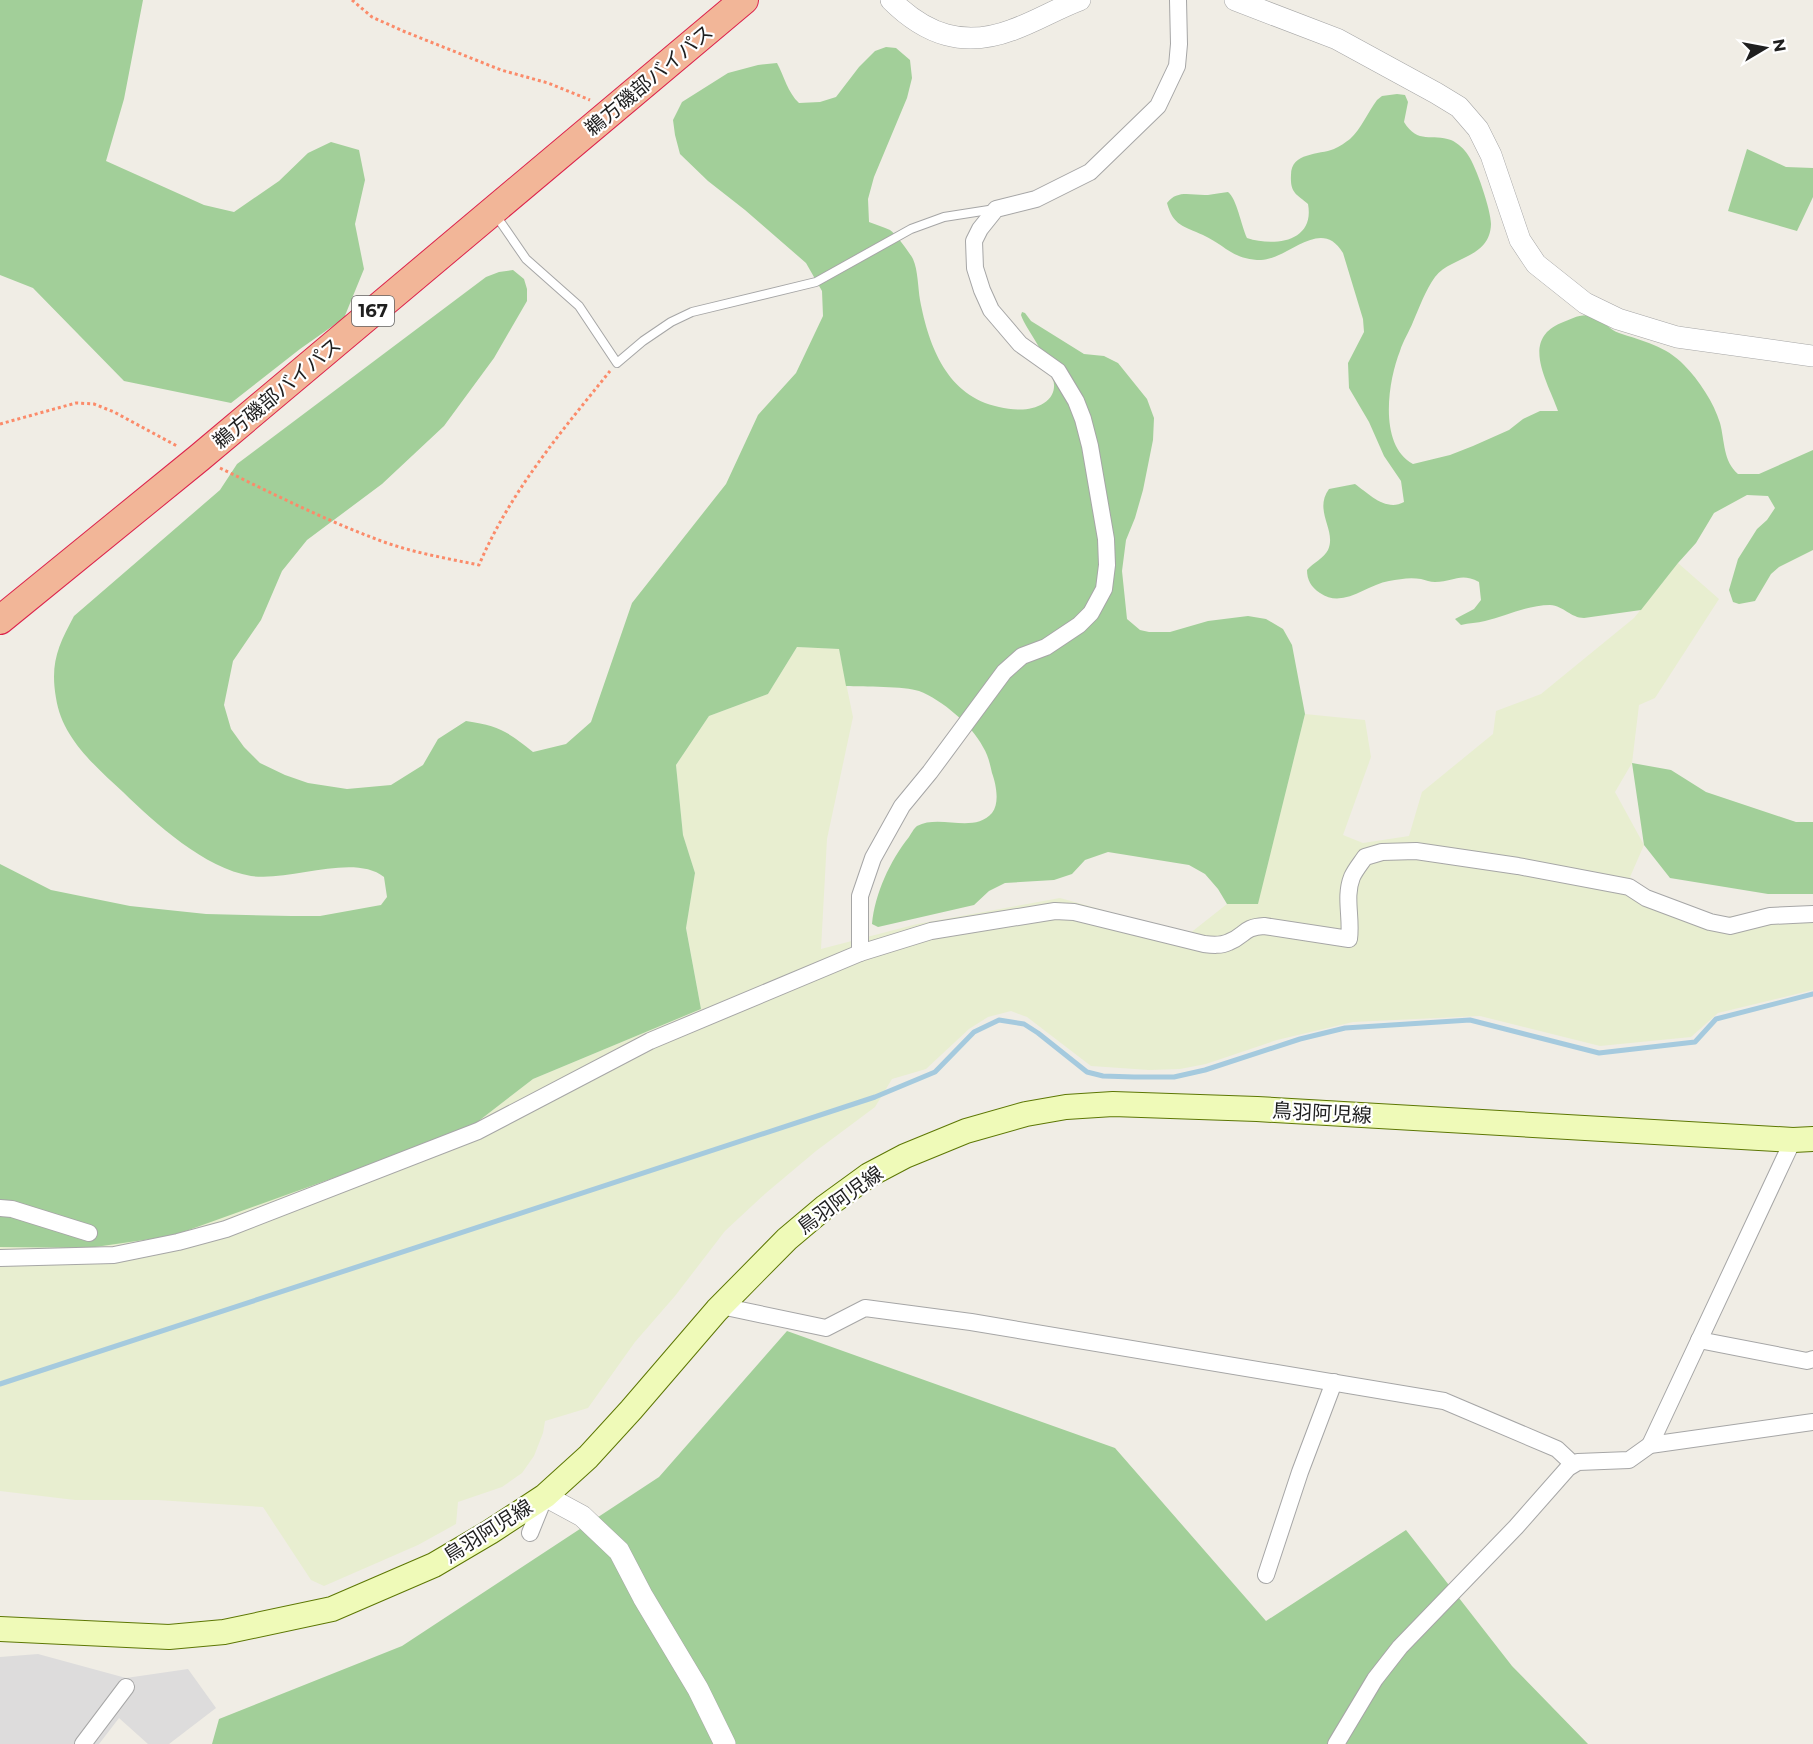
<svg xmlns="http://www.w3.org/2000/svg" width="1813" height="1744" font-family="Montserrat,'Noto Sans JP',sans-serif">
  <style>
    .residential { fill: #dddcdc }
    .farmland { fill: #e8eed0 }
    .forest { fill: #a2cf99 }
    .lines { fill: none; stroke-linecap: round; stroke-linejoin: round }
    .stream { stroke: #a5cade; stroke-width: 5 }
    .service-casing { stroke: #a6a6a6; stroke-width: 10 }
    .minor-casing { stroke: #a6a6a6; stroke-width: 18 }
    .tertiary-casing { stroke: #a6a6a6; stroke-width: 22 }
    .secondary-casing { stroke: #5d7704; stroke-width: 26 }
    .trunk-casing { stroke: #dc234c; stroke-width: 30 }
    .path { stroke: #fb8b6a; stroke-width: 3; stroke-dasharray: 3 3; stroke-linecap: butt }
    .service { stroke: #fff; stroke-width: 8 }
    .minor { stroke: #fff; stroke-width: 16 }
    .tertiary { stroke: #fff; stroke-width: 21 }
    .secondary { stroke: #effab8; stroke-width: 24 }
    .trunk { stroke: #f2b698; stroke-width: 28 }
    .labels { text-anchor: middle; stroke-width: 4.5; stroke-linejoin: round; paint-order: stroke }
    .shield { fill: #fff; stroke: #626262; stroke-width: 1.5 }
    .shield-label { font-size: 18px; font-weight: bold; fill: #1f1f1f }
    .street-label { font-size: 20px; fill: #1f1f1f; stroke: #fff }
  </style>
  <rect width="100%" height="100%" fill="#f0ede5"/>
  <polygon class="residential" points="38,1654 126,1678 188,1669 216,1708 169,1744 148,1744 119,1718 99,1744 0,1744 0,1657"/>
  <polygon class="farmland" points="1678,563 1719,599 1655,698 1639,705 1632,763 1615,792 1644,845 1630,877 1647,892 1721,918 1774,909 1813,909 1813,990 1718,1013 1691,1037 1600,1046 1480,1016 1353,1022 1277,1040 1206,1064 1180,1069 1149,1070 1091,1066 1027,1017 1011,1011 988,1017 969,1029 926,1069 892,1079 875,1107 816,1151 766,1193 725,1231 675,1296 635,1342 588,1408 545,1421 543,1433 534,1456 522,1473 502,1487 458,1502 456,1524 418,1545 324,1586 311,1580 263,1507 158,1500 75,1500 0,1491 0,1247 87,1248 467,1130 533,1079 701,1009 686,927 695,873 683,835 676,765 709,716 768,694 797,647 839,649 853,717 827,839 821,949 917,924 1060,898 1189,934 1227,904 1258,903 1305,714 1365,720 1371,757 1343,835 1363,843 1409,836 1422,792 1493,734 1496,711 1541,694 1634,618"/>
  <g class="forest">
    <polygon points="0,0 143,0 124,99 106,161 204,205 234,212 279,181 308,153 331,142 359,150 365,180 355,224 364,269 344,318 300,349 231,403 124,381 33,288 0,275"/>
    <path d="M886,47L896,48L910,60L912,78L907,98L874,177L868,199L869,222C876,225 884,227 890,230C895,233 910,253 913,259C918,270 918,288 920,300C929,347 947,396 999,407C1014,410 1030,412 1044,403C1074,385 1028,336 1021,315L1022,312L1025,313L1031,321L1084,354L1104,356L1118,363L1147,399L1154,418L1153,440L1143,490L1135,518L1126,540L1122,571L1127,619L1140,630L1149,632H1170L1208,621L1248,616L1266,619L1283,629L1292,645L1305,714L1258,904H1227L1218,889L1205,874L1189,865L1108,852L1085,860L1072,874L1054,880L1005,883L989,891L974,905L878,927L872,924C875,893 890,861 909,837C911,834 914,828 917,826C940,814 974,834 992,813C1000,803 996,784 992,773C990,764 988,755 983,747C972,725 942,700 919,691C905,686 863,687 846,686L839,649L797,647L768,694L709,716L676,765L683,835L695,873L686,928L701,1009L533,1079L467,1130L172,1236L88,1248L0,1247V864L51,890L130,906L206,914L291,916H320L381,905L387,897L384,877C353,853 290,882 251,876C204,868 156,824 123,792C95,766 62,738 56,698C50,663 58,646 74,616L220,490L237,464L486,277L499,272L513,270L524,279L527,289V301L494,358L444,426L382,484L307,540L282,571L261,620L233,661L224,705L231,729L244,747L260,763L285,775L308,783L347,789L391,785L423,765L438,739L466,721C499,726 507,731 533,752L566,744L591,722L632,603L726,484L758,415L796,373L823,316L822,291L806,263L745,210L708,181L680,154L675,135L673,120L682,102L728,73L758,65L777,63C784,76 788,93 799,103L820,102L836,97L859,67L875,51Z"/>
    <path d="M1397,94L1405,95L1408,102L1404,122C1418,145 1432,133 1451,140C1458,143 1465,150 1468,155C1476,166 1491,210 1491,224C1490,259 1451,256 1435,277C1425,291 1420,306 1413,322C1409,332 1403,341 1400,351C1388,381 1378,445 1413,464L1450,455L1473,446L1509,430L1523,419L1540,411H1558C1548,382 1520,340 1561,323C1571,319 1581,313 1592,316C1603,319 1609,330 1619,333C1643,341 1666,346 1684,365C1699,380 1714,403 1720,423C1725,442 1723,461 1738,474H1759L1813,450V550L1779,567L1771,574L1755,601L1739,604L1733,602L1729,590L1738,559L1757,529L1767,520L1775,508L1768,496L1747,495L1714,513L1696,543L1678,563L1641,610L1584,618C1571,618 1564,606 1550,605C1528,605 1506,616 1485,621C1477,623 1469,623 1461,625L1455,619L1474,609L1481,600L1479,582C1460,572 1454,582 1435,582C1430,582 1426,580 1421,579C1410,577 1400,579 1389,581C1366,585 1343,609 1320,593C1311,587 1307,580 1307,570C1313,563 1324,558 1328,550C1337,530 1313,511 1329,489L1355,484C1369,494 1386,512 1404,502L1401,481L1384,456L1369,422L1349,388L1348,363L1364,332L1363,319L1343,253C1321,216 1289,259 1261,260C1233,260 1225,245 1203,235C1184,226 1173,226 1167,203C1178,189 1192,196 1208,195C1214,194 1221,193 1228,192C1237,199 1241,225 1247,238C1274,247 1315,242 1308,204C1296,194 1290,193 1291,175C1291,152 1319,155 1334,149C1339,147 1346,142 1350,139C1361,129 1368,112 1377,100L1382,96Z"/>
    <polygon points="1747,149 1786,167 1813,168 1813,197 1797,231 1728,211"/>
    <polygon points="1632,763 1671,770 1706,792 1796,822 1813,822 1813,894 1768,894 1670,878 1644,845"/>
    <polygon points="787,1331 1115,1448 1266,1621 1406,1530 1512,1666 1588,1744 212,1744 219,1719 402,1646 659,1477"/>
  </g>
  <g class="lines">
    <polyline class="stream" points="0,1384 875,1097 935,1072 974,1032 999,1020 1024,1024 1038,1033 1087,1072 1103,1076 1134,1077 1174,1077 1205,1070 1300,1039 1345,1028 1470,1020 1599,1053 1695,1042 1716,1019 1813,994"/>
    <defs>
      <polyline id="service" points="495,214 526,259 579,306 617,363 643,341 671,322 692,312 816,282 911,229 944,217 995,209"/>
      <g id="minor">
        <polyline points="860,953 860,896 873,858 902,806 930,772 1004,672 1022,656 1046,647 1079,625 1091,613 1104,589 1107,565 1106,539 1090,446 1083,419 1076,401 1058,371 1020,344 991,310 982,290 975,268 974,241 980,229 996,209 1036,199 1090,172 1158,106 1177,66 1179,44 1178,0"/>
        <polyline points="0,1208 12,1209 89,1233"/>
        <path d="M0,1258L114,1255L178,1242L226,1229L478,1131L650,1041L860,953L931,931L1055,911L1074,912L1204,944C1212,945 1221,946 1229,942C1245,936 1243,927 1264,926L1349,939C1352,918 1344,897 1352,877C1355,870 1361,863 1365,857L1382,852L1416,851L1518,866L1629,887L1646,898L1710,922L1730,926L1770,916L1813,914"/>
        <polyline points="721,1306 826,1328 865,1308 971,1322 1444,1401 1557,1449 1573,1464"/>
        <polyline points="1699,1340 1807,1361 1813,1359"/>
        <polyline points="1650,1445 1793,1140"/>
        <polyline points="530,1533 545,1496"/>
        <polyline points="1266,1575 1300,1472 1334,1382"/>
        <polyline points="83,1744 126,1687"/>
        <polyline points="1336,1744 1375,1679 1400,1647 1516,1527 1568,1468 1578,1462 1629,1460 1650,1445 1813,1422"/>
      </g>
      <g id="tertiary">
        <path d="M891,0C926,35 964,48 1012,30C1035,22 1056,9 1080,0"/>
        <polyline points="1235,0 1337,39 1436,93 1459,107 1478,129 1491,155 1520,240 1536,264 1585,303 1618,319 1677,337 1813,356"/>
        <polyline points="545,1496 582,1516 619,1551 643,1597 698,1689 725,1744"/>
      </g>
      <polyline id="secondary" points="0,1629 169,1637 224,1632 332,1609 434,1565 490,1532 545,1496 588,1457 631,1410 717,1310 787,1239 825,1207 869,1175 905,1156 966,1131 1026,1114 1066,1107 1113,1104 1257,1109 1793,1140 1813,1139"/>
      <polyline id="trunk" points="0,620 199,458 744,0"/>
    </defs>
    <use href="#service" class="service-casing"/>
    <use href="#minor" class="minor-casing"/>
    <use href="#tertiary" class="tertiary-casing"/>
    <use href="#secondary" class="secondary-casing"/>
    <use href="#trunk" class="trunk-casing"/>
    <g class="path">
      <polyline points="352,0 372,17 403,31 501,70 548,83 590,100"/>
      <polyline points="0,424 76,403 94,404 114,412 177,446"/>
      <path d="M220,468C271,493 323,519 376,539C409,552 445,558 479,565C510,492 561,432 610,371"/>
    </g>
    <use href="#service" class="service"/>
    <use href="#minor" class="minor"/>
    <use href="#tertiary" class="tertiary"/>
    <use href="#secondary" class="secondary"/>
    <use href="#trunk" class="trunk"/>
  </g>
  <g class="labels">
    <rect class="shield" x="352" y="296" width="42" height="30" rx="4.5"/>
    <g class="shield-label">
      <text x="373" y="317">167</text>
    </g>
    <g class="street-label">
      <text transform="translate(649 80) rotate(-40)" y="7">鵜方磯部バイパス</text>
      <text transform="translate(277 393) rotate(-40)" y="7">鵜方磯部バイパス</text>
      <text transform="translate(1322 1113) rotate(3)" y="7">鳥羽阿児線</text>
      <text transform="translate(840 1200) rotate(-36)" y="7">鳥羽阿児線</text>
      <text transform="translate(488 1531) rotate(-32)" y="7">鳥羽阿児線</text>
    </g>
  </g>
  <g transform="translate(1765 48) rotate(80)" stroke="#ffffff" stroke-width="4.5" paint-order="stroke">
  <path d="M0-4.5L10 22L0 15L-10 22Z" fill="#1f1f1f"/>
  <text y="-9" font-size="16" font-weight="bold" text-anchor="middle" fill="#1f1f1f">N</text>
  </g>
</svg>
